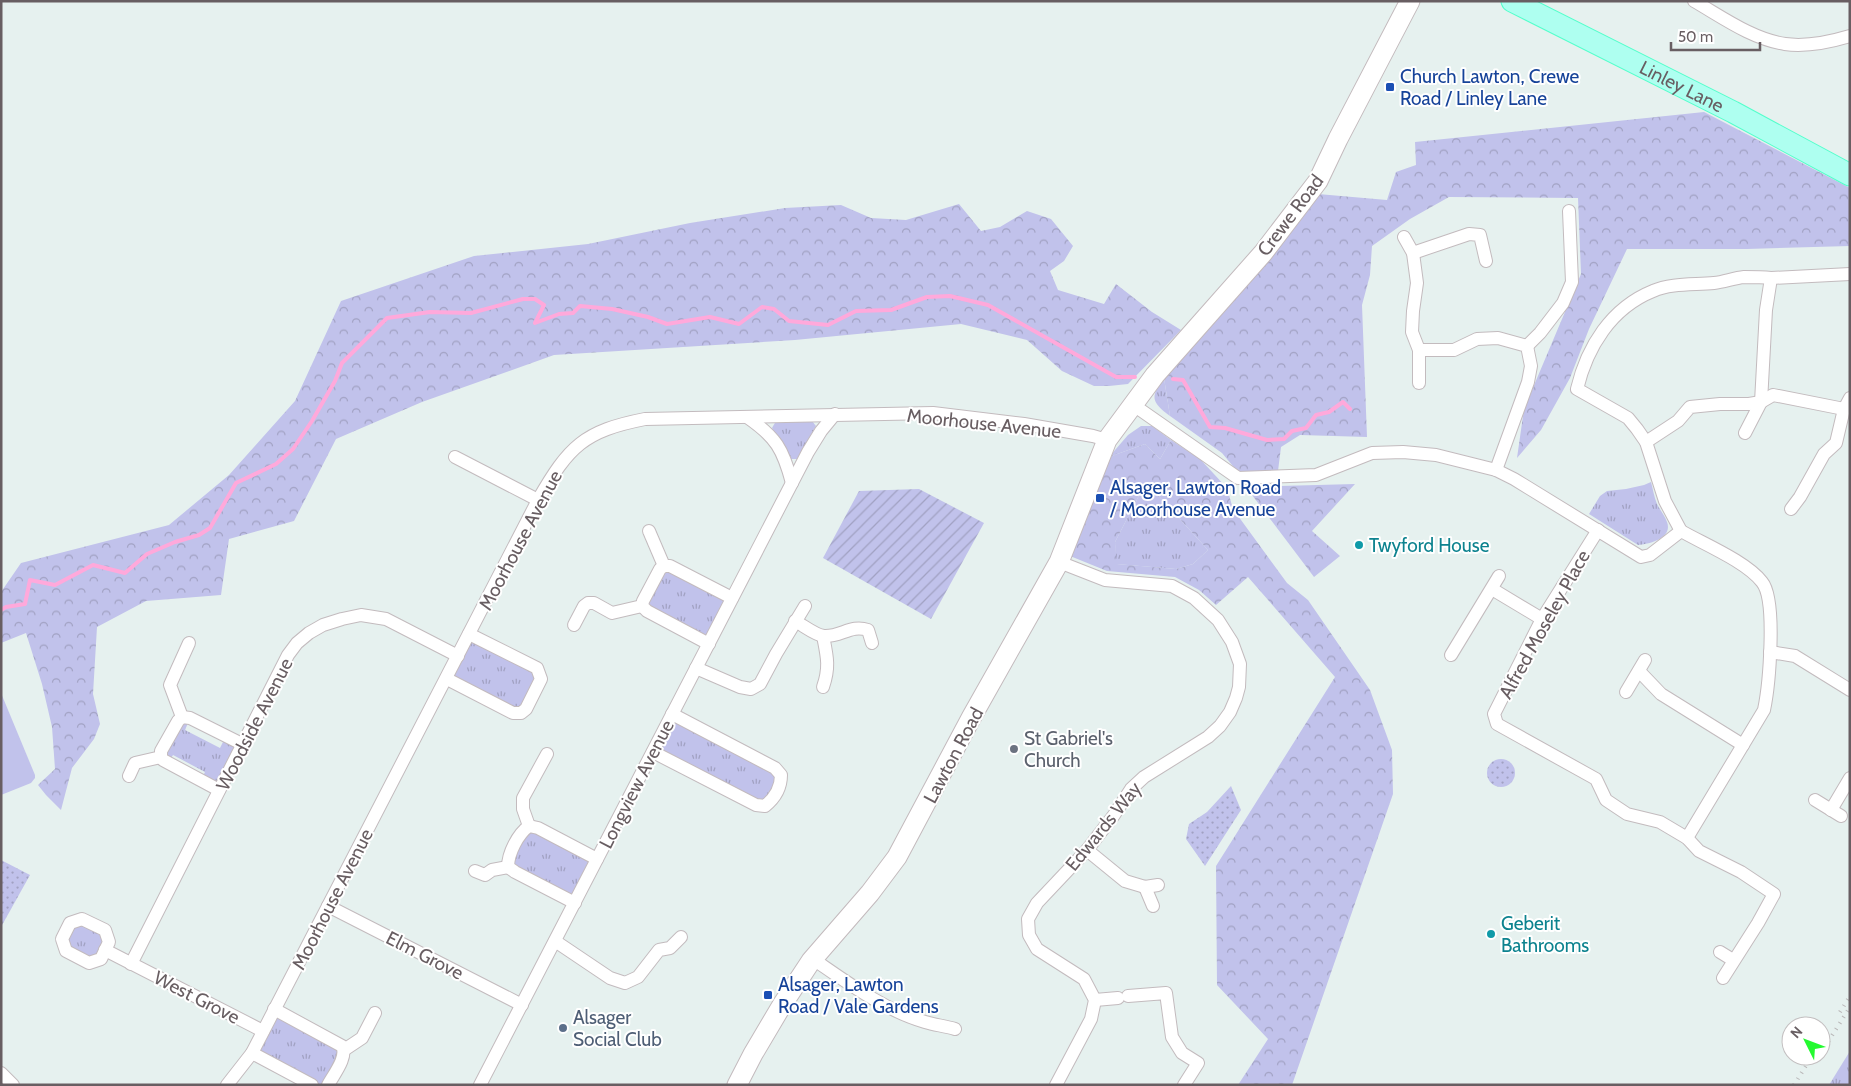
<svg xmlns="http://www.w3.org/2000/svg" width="1851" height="1086" font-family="Cabin,sans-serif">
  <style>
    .grass { fill: url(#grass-tufts) }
    .forest { fill: url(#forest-crowns); fill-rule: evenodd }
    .park { fill: url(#park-dots) }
    .garden { fill: url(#garden-furrows) }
    .pitch { fill: #c1c2eb }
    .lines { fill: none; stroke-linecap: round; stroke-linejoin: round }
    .stream { stroke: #ffa9db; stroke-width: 4 }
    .street-casing { stroke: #c3bbbe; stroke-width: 14 }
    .secondary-casing { stroke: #c3babd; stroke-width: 21 }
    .primary-casing { stroke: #52ffcb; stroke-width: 23 }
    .street { stroke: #fff; stroke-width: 12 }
    .secondary { stroke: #fff; stroke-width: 19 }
    .primary { stroke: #aefff0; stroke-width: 21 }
    .rail { stroke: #b9b7b8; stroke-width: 4; stroke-dasharray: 1 6; stroke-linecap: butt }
    .transit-dot { fill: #1a4fb4; stroke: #fff; stroke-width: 2 }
    .culture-dot { fill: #0f9aa8; stroke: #fff; stroke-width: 2 }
    .worship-dot { fill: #6b7280; stroke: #fff; stroke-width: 2 }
    .service-dot { fill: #5c6f8a; stroke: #fff; stroke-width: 2 }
    .labels { text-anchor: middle; stroke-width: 4; stroke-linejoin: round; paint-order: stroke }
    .transit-label { font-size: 19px; fill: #164399; stroke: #fff; text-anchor: start }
    .street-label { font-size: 19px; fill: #685e62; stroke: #fff }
    .culture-label { font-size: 19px; fill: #0d838f; stroke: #fff; text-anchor: start }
    .worship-label { font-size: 19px; fill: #5b616d; stroke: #fff; text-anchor: start }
    .service-label { font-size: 19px; fill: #4e5e75; stroke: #fff; text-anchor: start }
  </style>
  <defs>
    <pattern id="grass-tufts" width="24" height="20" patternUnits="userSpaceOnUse" patternTransform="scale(1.25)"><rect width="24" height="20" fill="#c1c2eb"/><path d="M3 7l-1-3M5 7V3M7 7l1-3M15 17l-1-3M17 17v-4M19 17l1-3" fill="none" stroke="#a1a1c2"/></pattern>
    <pattern id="forest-crowns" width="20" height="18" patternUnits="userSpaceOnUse" patternTransform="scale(1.25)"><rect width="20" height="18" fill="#c1c2eb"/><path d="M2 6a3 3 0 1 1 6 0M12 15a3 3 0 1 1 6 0" fill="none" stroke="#a1a1c2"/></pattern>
    <pattern id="park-dots" width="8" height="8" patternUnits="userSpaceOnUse" patternTransform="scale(1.25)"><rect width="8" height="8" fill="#c1c2eb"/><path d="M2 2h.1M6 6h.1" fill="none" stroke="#a1a1c2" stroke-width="1.8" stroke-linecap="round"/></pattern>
    <pattern id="garden-furrows" width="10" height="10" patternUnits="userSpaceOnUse" patternTransform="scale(1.25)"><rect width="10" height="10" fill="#c1c2eb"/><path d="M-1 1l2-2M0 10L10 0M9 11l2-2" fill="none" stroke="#a1a1c2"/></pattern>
  </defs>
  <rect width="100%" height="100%" fill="#e6f1ef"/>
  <g class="grass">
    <path d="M1164,378L1170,416C1151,402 1150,397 1164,378Z"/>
    <polygon points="776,421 812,421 816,426 797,459 791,459 772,428"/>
    <polygon points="1141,426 1152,426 1171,440 1160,459 1145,444 1109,457 1128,435"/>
    <polygon points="1146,482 1208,550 1193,564 1176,569 1116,564 1115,542"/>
    <path d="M1651,482C1653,489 1654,497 1657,504C1660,510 1665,516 1667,522C1673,538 1650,544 1638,545L1589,514L1600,496L1607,491L1626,489L1644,485Z"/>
    <polygon points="665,569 726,599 706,638 649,609 646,602"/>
    <polygon points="472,639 537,675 520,710 452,678"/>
    <polygon points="675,720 773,770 778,783 764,802 658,751"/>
    <polygon points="183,722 188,723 185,730 220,748 224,740 235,747 217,783 202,778 205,772 173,755 170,760 165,752"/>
    <polygon points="530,830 592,860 572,898 511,865 526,833"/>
    <polygon points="82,923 102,933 105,942 98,956 89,959 69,949 66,939 73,925"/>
    <polygon points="278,1014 342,1051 323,1085 318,1085 258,1053"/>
    <polygon points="1850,1051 1850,1085 1829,1085"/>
  </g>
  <g class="forest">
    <polygon points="1704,112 1850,188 1850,246 1747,249 1627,249 1589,329 1570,378 1541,430 1517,458 1524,409 1581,274 1578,198 1449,197 1410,219 1372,246 1370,275 1362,305 1367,437 1300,435 1281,447 1278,471 1242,477 1222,453 1170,416 1164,378 1318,194 1387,200 1396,172 1416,165 1415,142"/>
    <polygon points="959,204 981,231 1000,227 1027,211 1051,219 1073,246 1064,261 1050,271 1058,290 1104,304 1116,284 1152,312 1181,330 1128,384 1109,386 1094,386 1062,371 1027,340 961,324 795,340 554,355 422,402 336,439 294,521 229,539 221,595 146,601 97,627 93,694 100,724 94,739 72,768 61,810 46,795 38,785 55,769 52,727 42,684 26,633 1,643 1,592 21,563 169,525 229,475 295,401 341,301 474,256 588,244 690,223 785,208 841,205 871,218 906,220"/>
    <path d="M1171,440L1200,459L1227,488L1233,509L1287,583L1308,600L1370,690L1392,750L1393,794L1292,1085H1238L1268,1039L1217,985L1216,866L1335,677L1248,577L1216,605L1199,590L1175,577L1107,571L1070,556L1109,457L1145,444L1160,459ZM1146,482L1208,550L1193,564L1176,569L1117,564L1115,542Z"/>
    <polygon points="1355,484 1312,531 1340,556 1314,577 1246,487"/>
  </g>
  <g class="park">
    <circle cx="1501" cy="773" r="14"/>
    <polygon points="1231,786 1241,810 1205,866 1186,839 1189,824 1207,812"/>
    <polygon points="1,860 30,875 1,927"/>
  </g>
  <polygon class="garden" points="919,489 984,523 931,619 823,558 859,491"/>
  <polygon class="pitch" points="1,693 35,775 35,778 31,783 1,795"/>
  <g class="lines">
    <g class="stream">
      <polyline points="1173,379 1183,380 1210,427 1225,428 1267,440 1284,439 1292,431 1306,428 1316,415 1329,412 1343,402 1350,409"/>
      <polyline points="1,610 6,607 25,604 30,580 55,585 93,565 125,573 147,554 175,542 199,535 210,528 236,483 276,464 293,449 312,421 335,381 342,363 387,318 430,312 471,313 523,299 535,299 544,305 535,323 559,314 573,313 580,306 612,309 648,317 667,324 710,317 739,324 762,307 774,309 789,321 828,325 856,311 891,310 927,297 950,296 988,305 1116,377 1135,377"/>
    </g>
    <defs>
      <g id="street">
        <path d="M1694,1C1722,17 1752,39 1785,44C1806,47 1830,42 1850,36"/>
        <polyline points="1404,237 1413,253 1417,283 1413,311 1412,332 1419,350 1454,350 1477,339 1498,338 1527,346 1531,366 1528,382 1496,470"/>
        <polyline points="1413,253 1469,234 1480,235 1486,261"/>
        <polyline points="1527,346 1540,333 1563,303 1572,282 1569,211"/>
        <polyline points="1419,350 1419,383"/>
        <path d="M1132,404L1238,478L1316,475L1372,453L1403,452L1436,455L1496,470L1514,479L1641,557L1650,555L1681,531C1704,544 1747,562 1762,582C1777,600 1769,686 1764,710L1687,838"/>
        <path d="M747,417C776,437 783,449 792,483"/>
        <polyline points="1745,433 1761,402 1766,310 1771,278 1850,274"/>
        <polyline points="1646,442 1678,421 1690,407 1720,404 1749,404 1761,402 1773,395 1844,409"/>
        <polyline points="455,457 538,500"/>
        <polyline points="1791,509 1800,497 1824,454 1836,443 1844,409 1850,398"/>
        <polyline points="1598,530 1542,619 1494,714 1497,724 1596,779 1606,800 1627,814 1660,822 1687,838 1699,851 1741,872 1774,894 1758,923 1723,978"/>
        <polyline points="649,531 664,566"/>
        <path d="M1681,531L1665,501L1646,442L1637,429L1628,418L1577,389C1587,347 1611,308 1653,291C1671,283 1694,285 1714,283C1724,282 1734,278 1744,277C1753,277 1762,277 1771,278"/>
        <polyline points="1492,589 1542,619"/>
        <path d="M795,621C803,625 815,635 824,636C841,637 851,624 868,630L872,643"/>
        <polyline points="574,625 584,606 588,603 594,603 612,613 642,606"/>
        <path d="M823,636C827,656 830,667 823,687"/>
        <polyline points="709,644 647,611 642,606 643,601 660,569 664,566 670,566 732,598"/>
        <polyline points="1770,652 1795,656 1850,690"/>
        <polyline points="1451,655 1499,576"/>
        <polyline points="696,668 740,687 751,689 760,684 776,654 805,606"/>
        <polyline points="1639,671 1661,694 1743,745"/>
        <polyline points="447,679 513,713 521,713 526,709 541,679 537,668 469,634"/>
        <polyline points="1626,692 1645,660"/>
        <polyline points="182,717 170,685 189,643"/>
        <path d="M653,752L756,805L765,806C775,798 781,787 781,775L775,768L672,714"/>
        <polyline points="129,776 135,763 161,757"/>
        <polyline points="219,790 163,760 161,757 161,751 178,721 182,717 190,718 242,744"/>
        <polyline points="1815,800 1841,816"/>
        <polyline points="1831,810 1850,778"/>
        <polyline points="529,826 523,809 523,798 547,754"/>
        <polyline points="1087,850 1125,881 1145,887 1158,885"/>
        <polyline points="475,871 485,875 492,870 508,867"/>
        <polyline points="1145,887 1153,906"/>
        <path d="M575,903L515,872L508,867C508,853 518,834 529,826L538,828L597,859"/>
        <polyline points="328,906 522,1005"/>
        <polygon points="82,919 105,930 109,942 101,959 89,963 66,951 62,939 70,923"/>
        <polyline points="555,941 610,978 625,983 638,977 659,950 670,948 681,937"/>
        <polyline points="105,950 263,1031"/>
        <polyline points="1720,952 1733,960"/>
        <path d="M813,959C848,983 884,1010 925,1022C935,1025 945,1026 955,1029"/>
        <polyline points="131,964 288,655 297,643 309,633 323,625 342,619 361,615 386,619 458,656"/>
        <polyline points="1128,996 1166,993 1172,1037 1182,1053 1198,1063 1184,1085"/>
        <polyline points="1095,1000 1118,998"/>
        <path d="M274,1009L342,1046C348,1057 334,1074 328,1085"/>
        <polyline points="344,1050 362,1038 375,1013"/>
        <polyline points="252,1053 312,1085"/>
        <polyline points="1,1073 13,1085"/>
        <path d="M227,1085L252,1053L538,500C569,446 584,431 645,419L933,413L1024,424L1093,436L1107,440"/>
        <polyline points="480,1085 808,452 821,431 835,414"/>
        <polyline points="1056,1085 1091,1019 1095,1000 1084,979 1037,949 1029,935 1028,919 1037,903 1087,850 1114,815 1131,789 1144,777 1208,737 1220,726 1230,712 1236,698 1239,687 1240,664 1232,642 1218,620 1194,598 1172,586 1105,580 1059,562"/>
      </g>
      <polyline id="secondary" points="737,1085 753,1054 782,1005 811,961 870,893 897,857 971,718 1059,562 1107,440 1155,375 1263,253 1318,181 1338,139 1410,1"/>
      <g id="primary">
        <path id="s1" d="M1512,1L1733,112L1850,175"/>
      </g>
    </defs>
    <use href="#street" class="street-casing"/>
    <use href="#secondary" class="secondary-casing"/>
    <use href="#primary" class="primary-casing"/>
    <use href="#street" class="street"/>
    <use href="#secondary" class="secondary"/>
    <use href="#primary" class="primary"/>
    <g class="rail">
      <polyline points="1840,1012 1850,996"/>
      <polyline points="1821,1053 1850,1007"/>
      <polyline points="1794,1085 1812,1056"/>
    </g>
  </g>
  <g class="transit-dot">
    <rect x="1385" y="82" width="10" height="10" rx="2.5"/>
    <rect x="1095" y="493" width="10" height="10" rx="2.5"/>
    <rect x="763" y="990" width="10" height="10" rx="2.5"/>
  </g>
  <g class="culture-dot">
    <circle cx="1359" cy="545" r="5"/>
    <circle cx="1491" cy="934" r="5"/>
  </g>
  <circle class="worship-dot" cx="1014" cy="749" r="5"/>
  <circle class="service-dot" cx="563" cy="1028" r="5"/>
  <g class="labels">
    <g class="transit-label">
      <text x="1400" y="83">Church Lawton, Crewe<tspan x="1400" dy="22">Road / Linley Lane</tspan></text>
      <text x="1110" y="494">Alsager, Lawton Road<tspan x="1110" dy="22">/ Moorhouse Avenue</tspan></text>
      <text x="778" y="991">Alsager, Lawton<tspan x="778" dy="22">Road / Vale Gardens</tspan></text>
    </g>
    <g class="street-label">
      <text dy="7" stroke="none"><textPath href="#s1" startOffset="190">Linley Lane</textPath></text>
      <text transform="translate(1290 215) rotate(-53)" y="7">Crewe Road</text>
      <text transform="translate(984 423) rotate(6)" y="7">Moorhouse Avenue</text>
      <text transform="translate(520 540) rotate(-62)" y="7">Moorhouse Avenue</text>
      <text transform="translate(1544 624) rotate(-61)" y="7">Alfred Moseley Place</text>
      <text transform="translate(254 724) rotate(-63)" y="7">Woodside Avenue</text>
      <text transform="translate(953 755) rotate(-62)" y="7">Lawton Road</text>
      <text transform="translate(636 784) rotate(-63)" y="7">Longview Avenue</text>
      <text transform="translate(1103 826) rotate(-51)" y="7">Edwards Way</text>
      <text transform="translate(332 899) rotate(-63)" y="7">Moorhouse Avenue</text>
      <text transform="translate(425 955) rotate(27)" y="7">Elm Grove</text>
      <text transform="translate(197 997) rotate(27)" y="7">West Grove</text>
    </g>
    <g class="culture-label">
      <text x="1369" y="552">Twyford House</text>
      <text x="1501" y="930">Geberit<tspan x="1501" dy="22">Bathrooms</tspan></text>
    </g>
    <g class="worship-label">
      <text x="1024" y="745">St Gabriel's<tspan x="1024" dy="22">Church</tspan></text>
    </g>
    <g class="service-label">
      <text x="573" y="1024">Alsager<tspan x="573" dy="22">Social Club</tspan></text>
    </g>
  </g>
  <rect width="1851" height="1086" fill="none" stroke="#685e62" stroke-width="5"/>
  <g transform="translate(1806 1041) rotate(312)"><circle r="24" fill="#ffffff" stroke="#c3bfc0"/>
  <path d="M0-4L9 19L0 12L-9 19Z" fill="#24fa30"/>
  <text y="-8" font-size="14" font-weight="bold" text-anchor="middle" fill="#685e62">N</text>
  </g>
  <path d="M1671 42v8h89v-8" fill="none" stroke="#685e62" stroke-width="2.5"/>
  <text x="1678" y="42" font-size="15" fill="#685e62" stroke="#ffffff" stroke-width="4" paint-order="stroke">50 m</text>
</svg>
